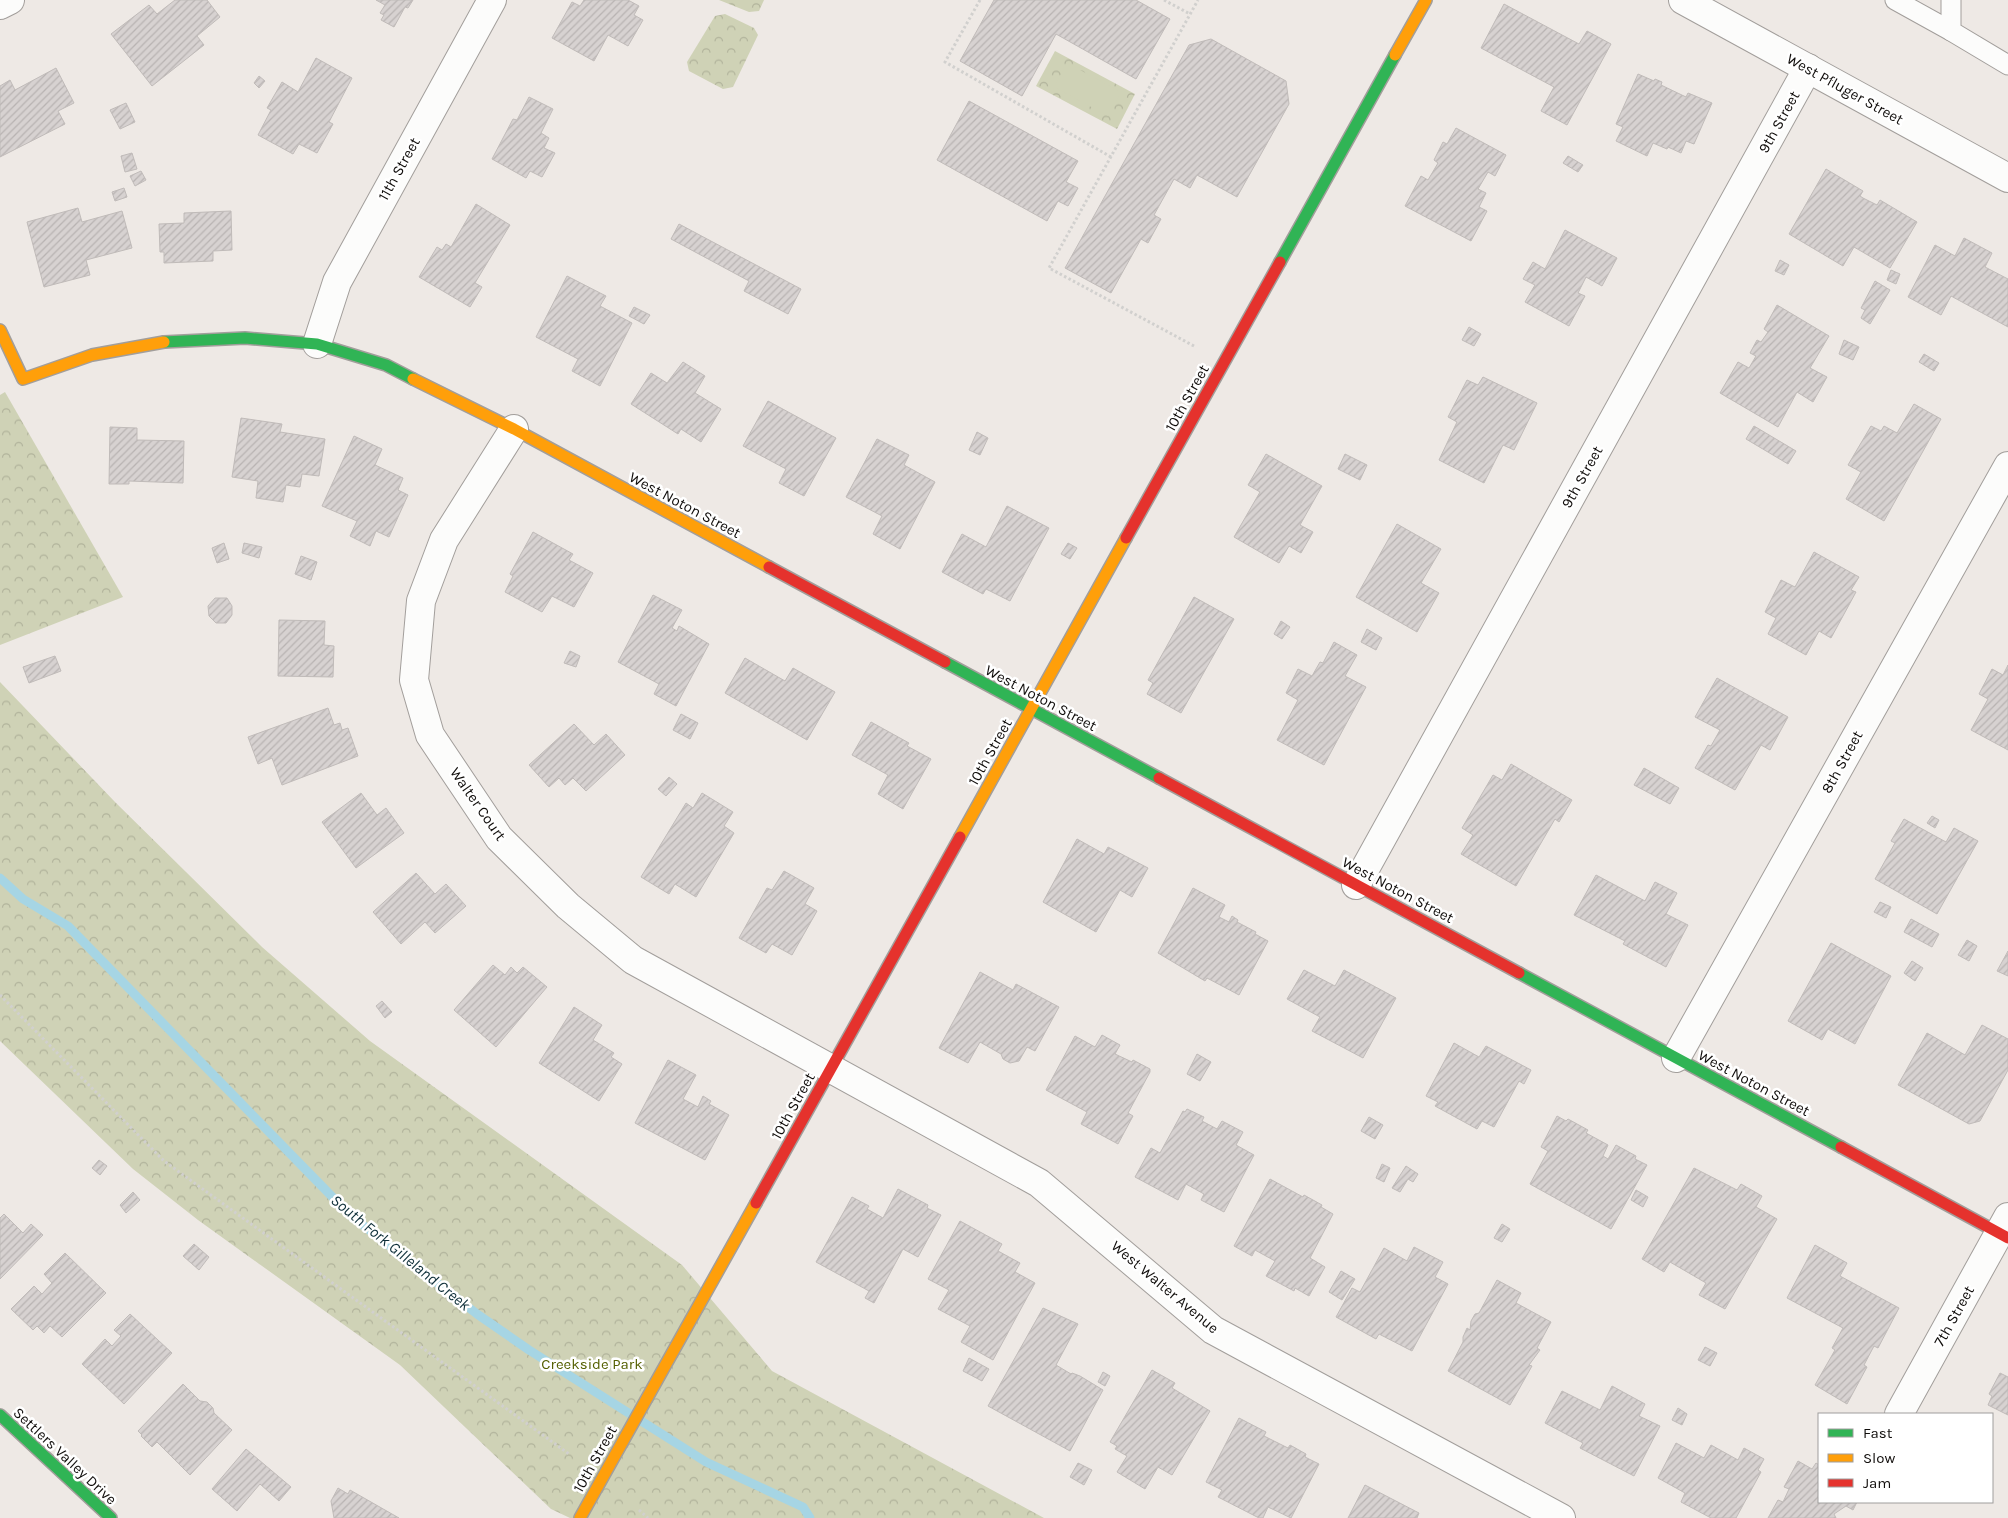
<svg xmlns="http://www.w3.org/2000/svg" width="2008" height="1518" font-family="Karla,sans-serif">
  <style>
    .park { fill: url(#park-crowns) }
    .pitch { fill: #cfd2b6 }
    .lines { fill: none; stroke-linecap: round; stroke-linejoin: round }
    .stream { stroke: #a6d5e4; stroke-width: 9 }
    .building { fill: url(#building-hatch); stroke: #c0bbb9 }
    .lane-casing { stroke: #a29e9b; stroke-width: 21 }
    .street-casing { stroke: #a29e9b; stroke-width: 30 }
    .fast-casing { stroke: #a29e9b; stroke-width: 14 }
    .slow-casing { stroke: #a29e9b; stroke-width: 14 }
    .jam-casing { stroke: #a29e9b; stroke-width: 14 }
    .path { stroke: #d1d0ce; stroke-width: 3; stroke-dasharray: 2.5 2.5; stroke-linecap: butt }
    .lane { stroke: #fcfcfb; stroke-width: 19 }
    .street { stroke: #fcfcfb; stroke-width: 28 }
    .fast { stroke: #30b455; stroke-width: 11 }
    .slow { stroke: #ff9f0a; stroke-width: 11 }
    .jam { stroke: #e5322d; stroke-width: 11 }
    .labels { text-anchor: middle; stroke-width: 5; stroke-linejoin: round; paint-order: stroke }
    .street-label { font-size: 15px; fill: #100d0b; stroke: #fff }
    .park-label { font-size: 15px; fill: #545f00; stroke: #fff }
    .water-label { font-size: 16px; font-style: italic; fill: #0e2f39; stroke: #fff }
  </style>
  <defs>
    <pattern id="park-crowns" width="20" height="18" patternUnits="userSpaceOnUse" patternTransform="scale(1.25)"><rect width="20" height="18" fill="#cfd2b6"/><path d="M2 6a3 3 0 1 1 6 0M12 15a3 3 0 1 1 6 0" fill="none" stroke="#b1b39b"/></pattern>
    <pattern id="building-hatch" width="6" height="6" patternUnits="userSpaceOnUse" patternTransform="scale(1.25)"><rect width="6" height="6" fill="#d7d2d1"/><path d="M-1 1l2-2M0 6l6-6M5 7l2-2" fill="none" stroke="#b8b3b2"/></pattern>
  </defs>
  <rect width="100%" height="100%" fill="#eee9e5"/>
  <g class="park">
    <polygon points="719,0 764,0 759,11 749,12"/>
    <polygon points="725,14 754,28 758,35 733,87 723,89 689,71 687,62 715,16"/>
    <polygon points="1055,51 1135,94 1117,129 1036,86"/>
    <polygon points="5,392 123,597 0,645 0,395"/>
    <polygon points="0,682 115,802 262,947 370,1041 682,1265 772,1371 1044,1518 570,1518 551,1509 400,1365 198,1220 133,1169 0,1041"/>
  </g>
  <polygon class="pitch" points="1067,63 1121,92 1108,116 1054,87"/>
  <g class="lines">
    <polyline class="stream" points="0,878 23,899 68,926 350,1215 477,1314 529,1350 706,1462 803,1507 810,1518"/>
  </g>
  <g class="building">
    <polygon points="175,0 207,0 220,17 197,36 204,45 152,86 111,34 149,5 157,14"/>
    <polygon points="376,0 413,0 408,8 405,7 394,27 381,20 384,15 380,13 385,5"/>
    <polygon points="584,0 628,0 639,6 634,15 643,20 628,46 608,35 594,61 552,38 572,2 580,6"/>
    <polygon points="994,0 1136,0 1170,19 1136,79 1056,34 1022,96 960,61"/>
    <polygon points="1504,4 1579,44 1587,31 1611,44 1567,125 1541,111 1554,87 1481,48"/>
    <polygon points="1211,39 1286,81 1289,104 1237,197 1197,175 1190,188 1174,179 1154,215 1161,219 1148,243 1141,239 1111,293 1065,268 1189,45"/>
    <polygon points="316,58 352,78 329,122 333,124 317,153 299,144 293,154 258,135 271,110 267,108 282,82 298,92"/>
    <polygon points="56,68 74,103 58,111 65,124 0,157 0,86 10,80 15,90"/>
    <polygon points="1638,74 1654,81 1655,79 1662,82 1661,85 1686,97 1688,93 1712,103 1694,144 1686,141 1681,153 1668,147 1667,149 1653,143 1647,156 1616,141 1623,127 1616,124"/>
    <polygon points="259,76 265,81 259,88 254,83"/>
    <polygon points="529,97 553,109 541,133 549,138 544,148 555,153 542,177 530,171 526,178 492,159 513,119 517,120"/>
    <polygon points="969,101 1078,161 1066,182 1078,188 1068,206 1058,201 1047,221 937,160"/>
    <polygon points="126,103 135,122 120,129 110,110"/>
    <polygon points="1456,128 1506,155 1495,176 1488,172 1478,189 1486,193 1479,207 1487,211 1471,241 1405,206 1421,176 1428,180 1438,163 1434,160 1443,142 1447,144"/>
    <polygon points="132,153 137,169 125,172 121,156"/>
    <polygon points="1568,156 1583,165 1578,172 1563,163"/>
    <polygon points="1826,169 1863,191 1860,196 1863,198 1877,205 1880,200 1917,222 1890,268 1854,247 1843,266 1789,234"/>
    <polygon points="141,171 146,180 135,186 130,176"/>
    <polygon points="124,188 127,197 115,201 112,192"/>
    <polygon points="476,204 510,225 475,283 482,287 470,307 419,277 437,247 442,250 446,244 451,247"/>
    <polygon points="78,208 82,222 122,211 132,248 86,260 90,275 44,287 27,222"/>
    <polygon points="231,211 232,250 213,251 213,261 164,263 164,252 160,252 159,224 184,223 184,213"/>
    <polygon points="679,224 801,289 788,314 744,291 749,281 671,239"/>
    <polygon points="1565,230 1617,258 1602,286 1586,277 1578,293 1585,296 1569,326 1525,302 1535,285 1523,279 1533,262 1545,269"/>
    <polygon points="1964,238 1992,253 1985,267 2008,279 2008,327 1951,296 1941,315 1908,297 1935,245 1955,256"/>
    <polygon points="1780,260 1789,265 1784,275 1775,271"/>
    <polygon points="1891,270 1900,274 1896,284 1887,280"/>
    <polygon points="567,276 606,296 600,306 632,323 600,386 572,371 578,359 536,337"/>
    <polygon points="1875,281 1890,290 1870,324 1861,318 1865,310 1861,308"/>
    <polygon points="1777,305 1829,336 1810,368 1827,377 1813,402 1797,392 1778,427 1720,393 1738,362 1749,368 1756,356 1750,353 1757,340 1761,342 1768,332 1764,329"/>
    <polygon points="634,307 650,315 644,324 629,316"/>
    <polygon points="1469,327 1481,334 1474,346 1462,340"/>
    <polygon points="1844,340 1859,347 1853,360 1839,354"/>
    <polygon points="1924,354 1939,363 1934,371 1919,362"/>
    <polygon points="683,362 705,376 695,393 721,409 701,442 681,429 678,434 631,404 651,373 667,383"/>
    <polygon points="1483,377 1537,403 1514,450 1503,445 1484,483 1439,460 1457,422 1448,417 1467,380 1478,385"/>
    <polygon points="768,401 836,438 804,496 779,483 786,469 743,446"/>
    <polygon points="1914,404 1941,419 1884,521 1846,499 1861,472 1848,465 1871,426 1881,431 1884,426 1897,433"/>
    <polygon points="241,418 282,424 280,432 325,439 319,476 302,474 300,487 286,485 283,502 256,498 258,481 232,477"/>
    <polygon points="1754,426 1796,451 1788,464 1746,439"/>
    <polygon points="110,427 137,428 137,440 184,441 183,483 129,481 129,484 109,484"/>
    <polygon points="977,432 988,438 980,455 969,450"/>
    <polygon points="354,436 382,449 375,465 403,478 398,490 408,495 389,537 376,531 370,546 350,536 357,521 322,506"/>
    <polygon points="877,439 909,455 904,465 935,482 900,549 873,534 882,516 846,497"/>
    <polygon points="1266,454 1322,486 1300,525 1313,532 1301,553 1289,546 1279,563 1234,537 1260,492 1248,485"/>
    <polygon points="1345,454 1367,465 1360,480 1338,469"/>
    <polygon points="1007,506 1049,528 1010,601 986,589 983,594 942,572 962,534 986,547"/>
    <polygon points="1397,524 1441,549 1421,583 1439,593 1417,632 1356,597"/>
    <polygon points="533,532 573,554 569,560 593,573 574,607 552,596 542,612 505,592 513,576 510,574"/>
    <polygon points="224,543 229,559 217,563 212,548"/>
    <polygon points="244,543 262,547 259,558 242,553"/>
    <polygon points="1068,543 1077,548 1070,559 1061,554"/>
    <polygon points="1814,552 1859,577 1851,590 1856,592 1831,638 1819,631 1806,655 1768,634 1776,618 1765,612 1781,580 1795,587"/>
    <polygon points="301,556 317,562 311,580 295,574"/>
    <polygon points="653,595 682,610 672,628 677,631 679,626 709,644 676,706 654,694 659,684 618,662"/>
    <polygon points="1194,597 1234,619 1181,713 1147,694 1153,683 1148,680"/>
    <polygon points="215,598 227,598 232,606 232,615 226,623 216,623 209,616 208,606"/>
    <polygon points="279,620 325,621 324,645 334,646 333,677 278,676"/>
    <polygon points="1281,621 1290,627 1282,639 1274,634"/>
    <polygon points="1367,629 1382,638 1376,650 1361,642"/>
    <polygon points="1334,642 1357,655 1345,676 1366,687 1324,765 1277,740 1298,700 1286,693 1298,669 1312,676 1320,662 1323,663"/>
    <polygon points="570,651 580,656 576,667 564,663"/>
    <polygon points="55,656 61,671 29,683 23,667"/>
    <polygon points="745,658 785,681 793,668 835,692 807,740 725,693"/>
    <polygon points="2008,665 2008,750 1971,730 1988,699 1979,694 1992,669 2003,675"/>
    <polygon points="1717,678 1788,717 1770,750 1761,745 1735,790 1695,768 1708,745 1711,746 1720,730 1695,717"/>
    <polygon points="328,708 334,725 340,723 342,730 348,728 358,756 282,785 272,758 258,764 248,737"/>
    <polygon points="681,714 698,723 690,739 673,730"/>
    <polygon points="871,722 909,743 907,746 931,759 903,809 878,794 888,775 852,755"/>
    <polygon points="574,724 594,745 606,734 625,755 586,791 573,778 565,785 559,778 549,787 529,765"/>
    <polygon points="1511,764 1572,800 1559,822 1555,819 1516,886 1461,854 1473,835 1462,828 1493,775 1502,780"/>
    <polygon points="1644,768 1679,788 1670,804 1634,785"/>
    <polygon points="669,777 677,784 666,796 658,789"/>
    <polygon points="361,793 377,815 386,808 404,833 356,868 322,822"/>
    <polygon points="702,793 733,812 724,826 734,833 696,897 675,884 669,894 641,877 686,803 693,808"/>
    <polygon points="1932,816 1939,820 1935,828 1927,823"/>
    <polygon points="1904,819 1946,842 1954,828 1978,841 1937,914 1875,879 1895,843 1891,841"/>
    <polygon points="1077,839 1104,854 1108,847 1148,868 1132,897 1120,890 1096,932 1043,902"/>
    <polygon points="784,871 814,888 805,904 817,911 792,955 772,944 766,953 739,938 767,888 772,890"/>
    <polygon points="416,873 435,894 446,884 466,906 435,933 425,922 401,944 373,912"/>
    <polygon points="1596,875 1645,901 1655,882 1677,893 1666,914 1688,925 1666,967 1623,944 1625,941 1574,915"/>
    <polygon points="1193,888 1225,905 1219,917 1229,922 1232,916 1238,920 1237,922 1256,932 1255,934 1268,941 1239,995 1207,978 1205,981 1158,953"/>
    <polygon points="1880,902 1891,907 1886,918 1874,912"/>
    <polygon points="1911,919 1939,934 1932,947 1904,932"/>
    <polygon points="1967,940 1977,946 1969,961 1958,955"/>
    <polygon points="1831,943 1891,976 1855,1044 1828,1029 1822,1040 1788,1021"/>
    <polygon points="2008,951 2008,976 1997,971"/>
    <polygon points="1912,961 1923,968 1915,981 1904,973"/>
    <polygon points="493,965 505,975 511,967 517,973 523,967 547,987 496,1047 454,1010"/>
    <polygon points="1304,970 1335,986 1344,970 1396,998 1363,1058 1312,1031 1320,1017 1287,999"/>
    <polygon points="980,972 1013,990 1016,984 1059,1007 1035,1051 1027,1047 1019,1061 1010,1063 1003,1059 1001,1054 980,1042 968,1063 939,1048"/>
    <polygon points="382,1001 392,1012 385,1018 376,1006"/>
    <polygon points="574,1007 602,1025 593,1040 614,1053 611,1057 622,1064 599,1101 539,1063"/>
    <polygon points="1982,1025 2008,1039 2008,1070 1980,1121 1969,1124 1898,1085 1927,1033 1965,1055"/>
    <polygon points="1102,1035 1120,1045 1115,1054 1132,1062 1133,1060 1150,1069 1150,1072 1128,1113 1133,1116 1118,1144 1081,1124 1087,1112 1046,1090 1075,1036 1095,1047"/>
    <polygon points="1454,1043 1479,1057 1486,1046 1531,1070 1524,1084 1519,1081 1494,1127 1482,1121 1477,1129 1435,1106 1438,1102 1426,1096"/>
    <polygon points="1197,1054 1211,1062 1200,1081 1187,1074"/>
    <polygon points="668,1060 696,1075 683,1099 698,1107 703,1096 711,1101 709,1104 729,1115 705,1160 635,1123"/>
    <polygon points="1187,1109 1204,1117 1202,1121 1217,1129 1222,1121 1243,1132 1236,1145 1254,1155 1224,1212 1201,1200 1204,1194 1186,1184 1178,1200 1135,1177 1151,1148 1160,1153 1183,1111 1185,1112"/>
    <polygon points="1557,1116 1566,1121 1568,1119 1588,1130 1586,1133 1608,1145 1603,1156 1608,1159 1616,1145 1636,1156 1635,1159 1647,1165 1611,1229 1530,1184 1548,1151 1541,1147"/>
    <polygon points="1369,1117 1383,1125 1375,1139 1361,1131"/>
    <polygon points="99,1160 107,1166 100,1175 92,1168"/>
    <polygon points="1382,1164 1390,1168 1384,1182 1376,1178"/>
    <polygon points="1406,1166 1418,1174 1413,1182 1408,1179 1400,1192 1392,1188"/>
    <polygon points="1694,1168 1737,1190 1741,1184 1762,1196 1756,1207 1777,1219 1725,1309 1699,1295 1706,1283 1670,1262 1664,1272 1642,1259"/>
    <polygon points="1270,1179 1303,1197 1304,1195 1322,1205 1321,1207 1333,1214 1310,1258 1325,1267 1309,1296 1295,1288 1294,1291 1266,1276 1275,1261 1255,1250 1252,1256 1234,1246"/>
    <polygon points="898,1189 928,1205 927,1208 941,1215 918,1257 903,1249 874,1303 865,1298 869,1291 816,1262 852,1197 869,1206 867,1209 883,1218"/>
    <polygon points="1636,1190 1648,1197 1643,1207 1631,1200"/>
    <polygon points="133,1192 140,1200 126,1213 120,1205"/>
    <polygon points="4,1214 23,1233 31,1224 43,1235 0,1279 0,1218"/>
    <polygon points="960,1221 1002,1244 998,1251 1020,1263 1015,1272 1035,1283 993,1360 961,1342 970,1326 938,1309 949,1290 928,1279"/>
    <polygon points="1502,1224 1510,1229 1502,1242 1494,1238"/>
    <polygon points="194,1244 209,1257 199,1270 183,1256"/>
    <polygon points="1815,1245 1847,1263 1840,1276 1899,1308 1878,1348 1874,1346 1864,1365 1867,1367 1847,1404 1815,1385 1835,1350 1832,1348 1843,1328 1787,1298"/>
    <polygon points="1414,1247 1443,1262 1435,1277 1448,1284 1412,1351 1379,1334 1376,1339 1336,1317 1352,1288 1360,1292 1384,1248 1407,1261"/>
    <polygon points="65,1253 106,1293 62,1337 50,1326 44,1333 37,1326 33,1330 11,1309 34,1286 42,1294 52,1283 44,1274"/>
    <polygon points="1341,1271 1355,1279 1342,1300 1329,1292"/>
    <polygon points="1497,1280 1521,1293 1516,1303 1551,1322 1537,1348 1540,1350 1529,1365 1532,1366 1510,1405 1448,1371 1463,1342 1463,1337 1467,1328 1470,1330 1471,1321 1475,1314 1479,1313"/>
    <polygon points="1043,1308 1078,1324 1056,1365 1071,1374 1072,1373 1080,1376 1103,1390 1070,1451 988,1406"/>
    <polygon points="130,1314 172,1353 124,1404 82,1364 105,1339 112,1346 121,1336 114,1330"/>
    <polygon points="1705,1347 1717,1353 1710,1366 1698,1360"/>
    <polygon points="969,1358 989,1369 982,1381 963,1371"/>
    <polygon points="1152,1370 1175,1383 1172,1388 1210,1411 1172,1475 1158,1467 1145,1489 1117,1472 1127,1456 1115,1449 1117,1446 1110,1442"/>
    <polygon points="1103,1372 1110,1376 1105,1386 1098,1382"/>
    <polygon points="2000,1373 2008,1377 2008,1415 1988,1405 1992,1396 1989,1394"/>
    <polygon points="183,1384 200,1401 207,1402 213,1408 214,1413 232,1430 190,1475 157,1442 152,1447 141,1436 142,1435 138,1431"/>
    <polygon points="1612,1386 1645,1404 1639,1416 1660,1426 1634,1476 1580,1448 1583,1443 1545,1423 1562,1391 1600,1410"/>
    <polygon points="1678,1408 1687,1414 1682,1425 1672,1420"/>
    <polygon points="1239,1418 1266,1432 1264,1436 1288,1448 1290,1445 1306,1454 1305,1457 1319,1464 1291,1518 1268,1507 1263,1518 1259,1518 1218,1497 1222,1490 1206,1482"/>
    <polygon points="1676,1443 1704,1458 1711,1445 1738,1460 1744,1448 1764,1459 1758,1470 1761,1472 1736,1518 1711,1518 1681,1502 1685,1493 1658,1478"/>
    <polygon points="246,1449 291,1487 279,1501 260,1484 237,1511 212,1489"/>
    <polygon points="1798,1461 1812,1469 1816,1463 1819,1465 1819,1502 1857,1502 1853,1510 1846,1506 1834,1514 1836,1518 1768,1518 1778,1500 1783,1502 1789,1489 1784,1487"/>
    <polygon points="1078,1463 1092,1470 1084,1485 1070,1477"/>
    <polygon points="1365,1485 1419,1513 1417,1518 1348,1518"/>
    <polygon points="338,1488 348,1494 350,1490 399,1518 334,1518 331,1501"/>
  </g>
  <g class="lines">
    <defs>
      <g id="lane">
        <polyline points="1895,0 1951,31"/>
        <polyline points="1951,0 1951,31 2008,65"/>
      </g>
      <g id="street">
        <polyline points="1683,0 2008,178"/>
        <polyline points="0,5 10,0"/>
        <polyline points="317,344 337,282 492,0"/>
        <polyline points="514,429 444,540 421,601 414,680 430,735 499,838 568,906 633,960 1039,1183 1213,1330 1561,1518"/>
        <polyline points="1356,885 1808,68"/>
        <polyline points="1676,1058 2008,466"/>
        <polyline points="1899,1414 2008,1217"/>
      </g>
      <g id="fast">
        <polyline points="1280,262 1395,55"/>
        <polyline points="164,342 245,338 317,344 386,365 413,379"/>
        <polyline points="945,662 1159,778"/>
        <polyline points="1519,973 1841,1147"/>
        <polyline points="0,1415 111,1518"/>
      </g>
      <g id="slow">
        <polyline points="1395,55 1426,0"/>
        <polyline points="0,330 23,379 92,355 164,342"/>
        <polyline points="413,379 514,429 769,567"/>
        <polyline points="960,837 1126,538"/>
        <polyline points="580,1518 756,1203"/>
      </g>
      <g id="jam">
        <polyline points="1126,538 1280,262"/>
        <polyline points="769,567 945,662"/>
        <polyline points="1159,778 1519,973"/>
        <polyline points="1841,1147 2008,1238"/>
        <polyline points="756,1203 960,837"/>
      </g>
    </defs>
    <use href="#lane" class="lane-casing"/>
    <use href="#street" class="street-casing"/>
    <use href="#fast" class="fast-casing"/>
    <use href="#slow" class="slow-casing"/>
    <use href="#jam" class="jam-casing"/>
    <g class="path">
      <polyline points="980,0 945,62 1111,157"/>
      <polyline points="1164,0 1190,14"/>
      <polyline points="1194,346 1049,268 1198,0"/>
      <polyline points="0,995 164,1161 569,1454"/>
      <polyline points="639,1510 648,1518"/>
    </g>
    <use href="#lane" class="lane"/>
    <use href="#street" class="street"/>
    <use href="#fast" class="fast"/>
    <use href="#slow" class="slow"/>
    <use href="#jam" class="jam"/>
  </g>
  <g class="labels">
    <g class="street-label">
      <text transform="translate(1845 89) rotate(29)" y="5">West Pfluger Street</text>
      <text transform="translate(1779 122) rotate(-61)" y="5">9th Street</text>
      <text transform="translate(399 169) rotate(-61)" y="5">11th Street</text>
      <text transform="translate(1187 398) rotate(-61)" y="5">10th Street</text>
      <text transform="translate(1582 477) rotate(-61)" y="5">9th Street</text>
      <text transform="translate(685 505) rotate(28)" y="5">West Noton Street</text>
      <text transform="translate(1041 698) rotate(28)" y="5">West Noton Street</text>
      <text transform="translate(990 752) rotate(-61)" y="5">10th Street</text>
      <text transform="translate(1842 762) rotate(-61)" y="5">8th Street</text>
      <text transform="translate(478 804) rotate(55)" y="5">Walter Court</text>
      <text transform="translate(1398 890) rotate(28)" y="5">West Noton Street</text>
      <text transform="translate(1754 1083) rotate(28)" y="5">West Noton Street</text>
      <text transform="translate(793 1106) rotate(-61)" y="5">10th Street</text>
      <text transform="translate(1165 1287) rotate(40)" y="5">West Walter Avenue</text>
      <text transform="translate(1954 1316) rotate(-61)" y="5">7th Street</text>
      <text transform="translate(65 1456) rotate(43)" y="5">Settlers Valley Drive</text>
      <text transform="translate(595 1459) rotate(-61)" y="5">10th Street</text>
    </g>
    <g class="park-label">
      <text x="592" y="1369">Creekside Park</text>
    </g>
    <g class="water-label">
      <text transform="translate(401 1252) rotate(39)" y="6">South Fork Gilleland Creek</text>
    </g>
  </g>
  <rect x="1818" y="1413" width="175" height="90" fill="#ffffff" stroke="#9f9e9d"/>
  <rect x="1828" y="1429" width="25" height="8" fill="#30b455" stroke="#9f9e9d"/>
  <text x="1863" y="1438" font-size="15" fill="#100d0b">Fast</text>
  <rect x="1828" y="1454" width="25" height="8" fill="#ff9f0a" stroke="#9f9e9d"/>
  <text x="1863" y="1463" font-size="15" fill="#100d0b">Slow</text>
  <rect x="1828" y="1479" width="25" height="8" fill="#e5322d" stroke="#9f9e9d"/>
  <text x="1863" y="1488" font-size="15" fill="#100d0b">Jam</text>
</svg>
